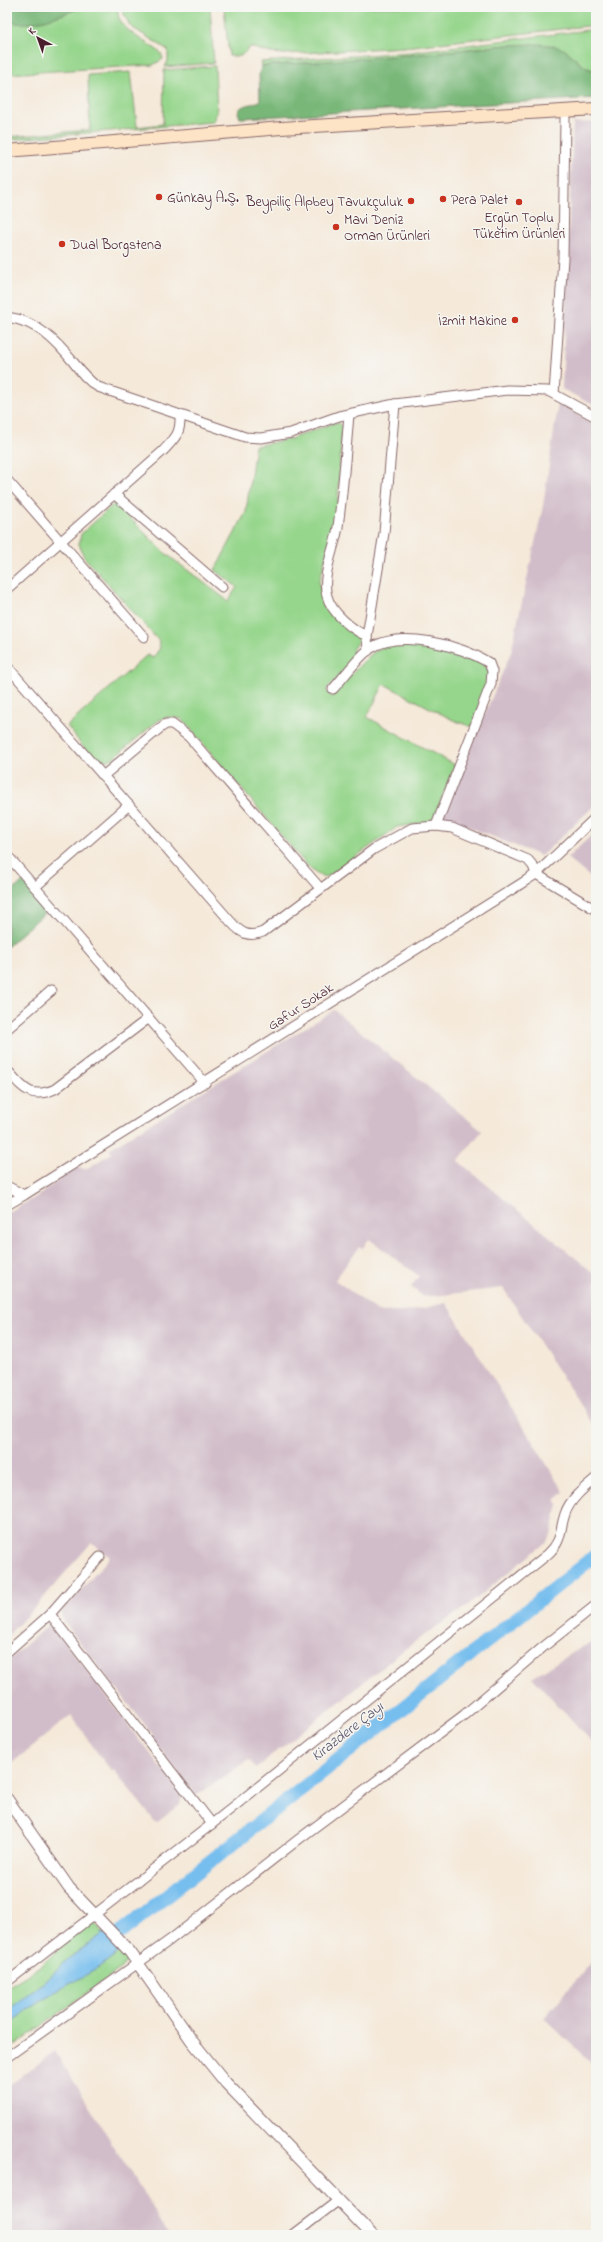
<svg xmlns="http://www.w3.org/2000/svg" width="603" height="2242" font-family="'Indie Flower',sans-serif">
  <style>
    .industrial { fill: #d1bdc9 }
    .green { fill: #96d68c; stroke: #707a5c }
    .forest { fill: #78b778; stroke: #616b52 }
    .water { fill: #76beee; stroke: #606e8c }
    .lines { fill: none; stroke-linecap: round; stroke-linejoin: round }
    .river { stroke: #76beee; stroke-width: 14 }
    .minor-casing { stroke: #866668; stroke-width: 11 }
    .tertiary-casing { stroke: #866668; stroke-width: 13 }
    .secondary-casing { stroke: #866668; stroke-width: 14 }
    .minor { stroke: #fff; stroke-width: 9 }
    .tertiary { stroke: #fff; stroke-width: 11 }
    .secondary { stroke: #fee4c6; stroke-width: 12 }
    .poi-dot { fill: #c8321e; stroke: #f6f6f2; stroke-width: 1.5 }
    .labels { text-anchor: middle; stroke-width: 3; stroke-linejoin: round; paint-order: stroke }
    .poi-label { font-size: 14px; fill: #4a1f2b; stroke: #f6f6f2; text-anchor: start }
    .street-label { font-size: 14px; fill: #4a1f2b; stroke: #f6f6f2 }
    .water-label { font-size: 15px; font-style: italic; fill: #574f66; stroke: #f6f6f2 }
  </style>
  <rect width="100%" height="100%" fill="#f6f6f2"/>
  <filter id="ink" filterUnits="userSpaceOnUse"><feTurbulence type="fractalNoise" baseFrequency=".025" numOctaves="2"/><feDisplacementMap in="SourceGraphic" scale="8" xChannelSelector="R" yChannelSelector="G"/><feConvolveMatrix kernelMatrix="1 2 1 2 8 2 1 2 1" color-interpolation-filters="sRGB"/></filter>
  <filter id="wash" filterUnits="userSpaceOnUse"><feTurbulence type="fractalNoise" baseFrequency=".012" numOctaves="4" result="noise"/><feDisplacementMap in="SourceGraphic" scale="16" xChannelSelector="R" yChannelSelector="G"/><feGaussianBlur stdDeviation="0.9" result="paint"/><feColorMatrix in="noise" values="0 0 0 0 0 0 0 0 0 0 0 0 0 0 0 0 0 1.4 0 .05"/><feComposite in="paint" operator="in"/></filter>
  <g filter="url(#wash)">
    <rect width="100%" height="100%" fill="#f5e9d9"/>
    <g class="industrial">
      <polygon points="596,122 596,406 562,389 573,123"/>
      <polygon points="558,404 596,424 596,804 541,856 442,816 511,652 543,506"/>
      <polygon points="596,831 596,882 567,858"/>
      <polygon points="334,1010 482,1131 458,1161 596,1275 596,1428 503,1288 424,1297 411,1287 419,1276 369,1239 362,1249 359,1247 335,1280 379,1312 412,1311 446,1303 564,1492 555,1500 558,1504 555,1519 551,1535 546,1542 470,1604 410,1645 256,1768 249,1760 196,1796 151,1737 153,1735 63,1621 61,1613 110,1557 91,1543 38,1604 7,1636 7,1213 38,1196 68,1173 77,1168 86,1169 112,1153 109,1149"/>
      <polygon points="50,1623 182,1795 180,1805 156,1823 114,1770 112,1771 99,1755 71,1715 7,1767 7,1662"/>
      <polygon points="596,1639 596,1746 532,1677"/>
      <polygon points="596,1957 596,2068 544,2018"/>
      <polygon points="55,2051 169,2235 7,2235 7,2087"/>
    </g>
    <g class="green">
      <path d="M84,7H119C111,27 150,43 161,53L163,59L153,65L7,74V21H36Z"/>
      <polygon points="149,7 210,7 214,63 165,67 168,61 168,50 130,26 123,12 123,9"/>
      <polygon points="224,7 596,7 596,25 405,47 285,54 271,53 250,47 241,56 229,56"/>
      <path d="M596,29V70C583,71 574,54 564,50C553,45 542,45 531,45C494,44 458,51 422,54C369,59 315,62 262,66L261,62L411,52Z"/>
      <polygon points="215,66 217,112 213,122 7,140 7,137 90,130 88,75 131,72 137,127 163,124 164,70"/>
      <path d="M334,423H339L342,426L337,515L319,583L323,601L344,625L360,638L352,650L357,656L326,690L332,697C346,682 359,664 374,652C405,628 452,651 483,661L491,676L472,727L453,720L384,684L367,717L455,765L432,822L397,827L329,876C318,879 311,869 304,862L182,719L167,717L159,720L112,759C93,766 78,739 67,726L147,655L153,658L160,648L158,640L84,557L79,544L81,534L115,503L165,553L228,601L237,587L215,570L246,512L255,446L290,439Z"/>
      <polygon points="93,1921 104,1933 72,1956 34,1990 7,2011 7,1987 40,1967 64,1943"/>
      <polygon points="121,1951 128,1957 127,1961 120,1969 7,2051 7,2025 46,1997"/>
    </g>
    <g class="forest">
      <path d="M7,7H84C61,14 31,29 7,21Z"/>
      <path d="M507,45C524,45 550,41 565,50C574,56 584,71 596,70V98L243,118H240L238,112C242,102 252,107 260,100L259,73L262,66L422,54Z"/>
      <polygon points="23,881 48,910 7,947 7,896"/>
    </g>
    <polygon class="water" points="104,1933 121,1951 95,1970 46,1997 7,2025 7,2011 34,1990 72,1956"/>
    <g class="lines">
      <polyline class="river" points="120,1933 596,1555"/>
    </g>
  </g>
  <g filter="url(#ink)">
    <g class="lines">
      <defs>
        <g id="minor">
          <path d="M7,317C37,321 56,341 74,363C81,372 88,381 98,387L245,437L261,438L291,433L339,416L395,404L507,390L548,391L596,417"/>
          <polyline points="554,394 563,258 565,118"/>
          <path d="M349,414C346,452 343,489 338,527C335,547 321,576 327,596C331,612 352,630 367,636"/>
          <polyline points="7,480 144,637"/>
          <polyline points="114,494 222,587"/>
          <path d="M7,589L163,451C175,438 181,434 180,415"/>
          <polyline points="368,651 367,636 384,533 395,404"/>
          <path d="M7,666L231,922C241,933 248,938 263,932L374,849L412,828L436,826L452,828L528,860L533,866L536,874L596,910"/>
          <path d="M333,689C344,677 355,661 368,650C397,628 461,645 489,663L492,671L491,684L436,826"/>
          <polyline points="103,776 160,728 166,724 172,724 189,737 320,888"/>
          <polyline points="7,855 205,1083"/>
          <polyline points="35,887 129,805"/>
          <polyline points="7,1029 51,991"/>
          <path d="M7,1070C23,1088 30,1100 55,1089L149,1018"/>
          <polyline points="7,1186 24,1195 519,885 536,874 596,817"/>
          <polyline points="7,1205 24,1195"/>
          <polyline points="50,1614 212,1824"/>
          <polyline points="7,1652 50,1614 100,1557"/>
          <path d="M7,1982L212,1824L548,1554C563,1540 559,1531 565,1514C570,1499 584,1488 596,1478"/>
          <polyline points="7,2057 170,1940 299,1839 464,1715 542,1648 596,1605"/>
          <polyline points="293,2235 339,2200"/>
        </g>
        <polyline id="tertiary" points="7,1799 69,1888 130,1952 192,2041 226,2083 372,2235"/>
        <polyline id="secondary" points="7,151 281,128 596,109"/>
      </defs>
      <use href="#minor" class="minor-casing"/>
      <use href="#tertiary" class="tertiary-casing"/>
      <use href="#secondary" class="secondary-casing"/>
      <use href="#minor" class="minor"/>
      <use href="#tertiary" class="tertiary"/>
      <use href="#secondary" class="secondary"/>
    </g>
  </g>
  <g class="poi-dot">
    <circle cx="159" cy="197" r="4"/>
    <circle cx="443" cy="199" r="4"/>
    <circle cx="411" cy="201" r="4"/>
    <circle cx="519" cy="202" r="4"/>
    <circle cx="336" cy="227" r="4"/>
    <circle cx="62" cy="244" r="4"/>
    <circle cx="515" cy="320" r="4"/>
  </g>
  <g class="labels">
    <g class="poi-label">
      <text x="167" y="202">Günkay A.Ş.</text>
      <text x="451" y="204">Pera Palet</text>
      <text x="403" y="206" text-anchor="end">Beypiliç Alpbey Tavukçuluk</text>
      <text x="519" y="222" text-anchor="middle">Ergün Toplu<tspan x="519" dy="16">Tüketim Ürünleri</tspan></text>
      <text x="344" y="224">Mavi Deniz<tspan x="344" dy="16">Orman Ürünleri</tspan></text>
      <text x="70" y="249">Dual Borgstena</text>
      <text x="507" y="325" text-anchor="end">İzmit Makine</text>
    </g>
    <g class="street-label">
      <text transform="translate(300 1006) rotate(-33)" y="5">Gafur Sokak</text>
    </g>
    <g class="water-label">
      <text transform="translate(347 1731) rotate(-38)" y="5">Kirazdere Çayı</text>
    </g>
  </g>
  <rect width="603" height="2242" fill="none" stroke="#f6f6f2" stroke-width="24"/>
  <g transform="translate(38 38) rotate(319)" stroke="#f6f6f2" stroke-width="3" paint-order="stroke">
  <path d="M0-3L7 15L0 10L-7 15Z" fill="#4a1f2b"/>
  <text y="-6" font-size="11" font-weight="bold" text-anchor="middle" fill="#4a1f2b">K</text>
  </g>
</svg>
